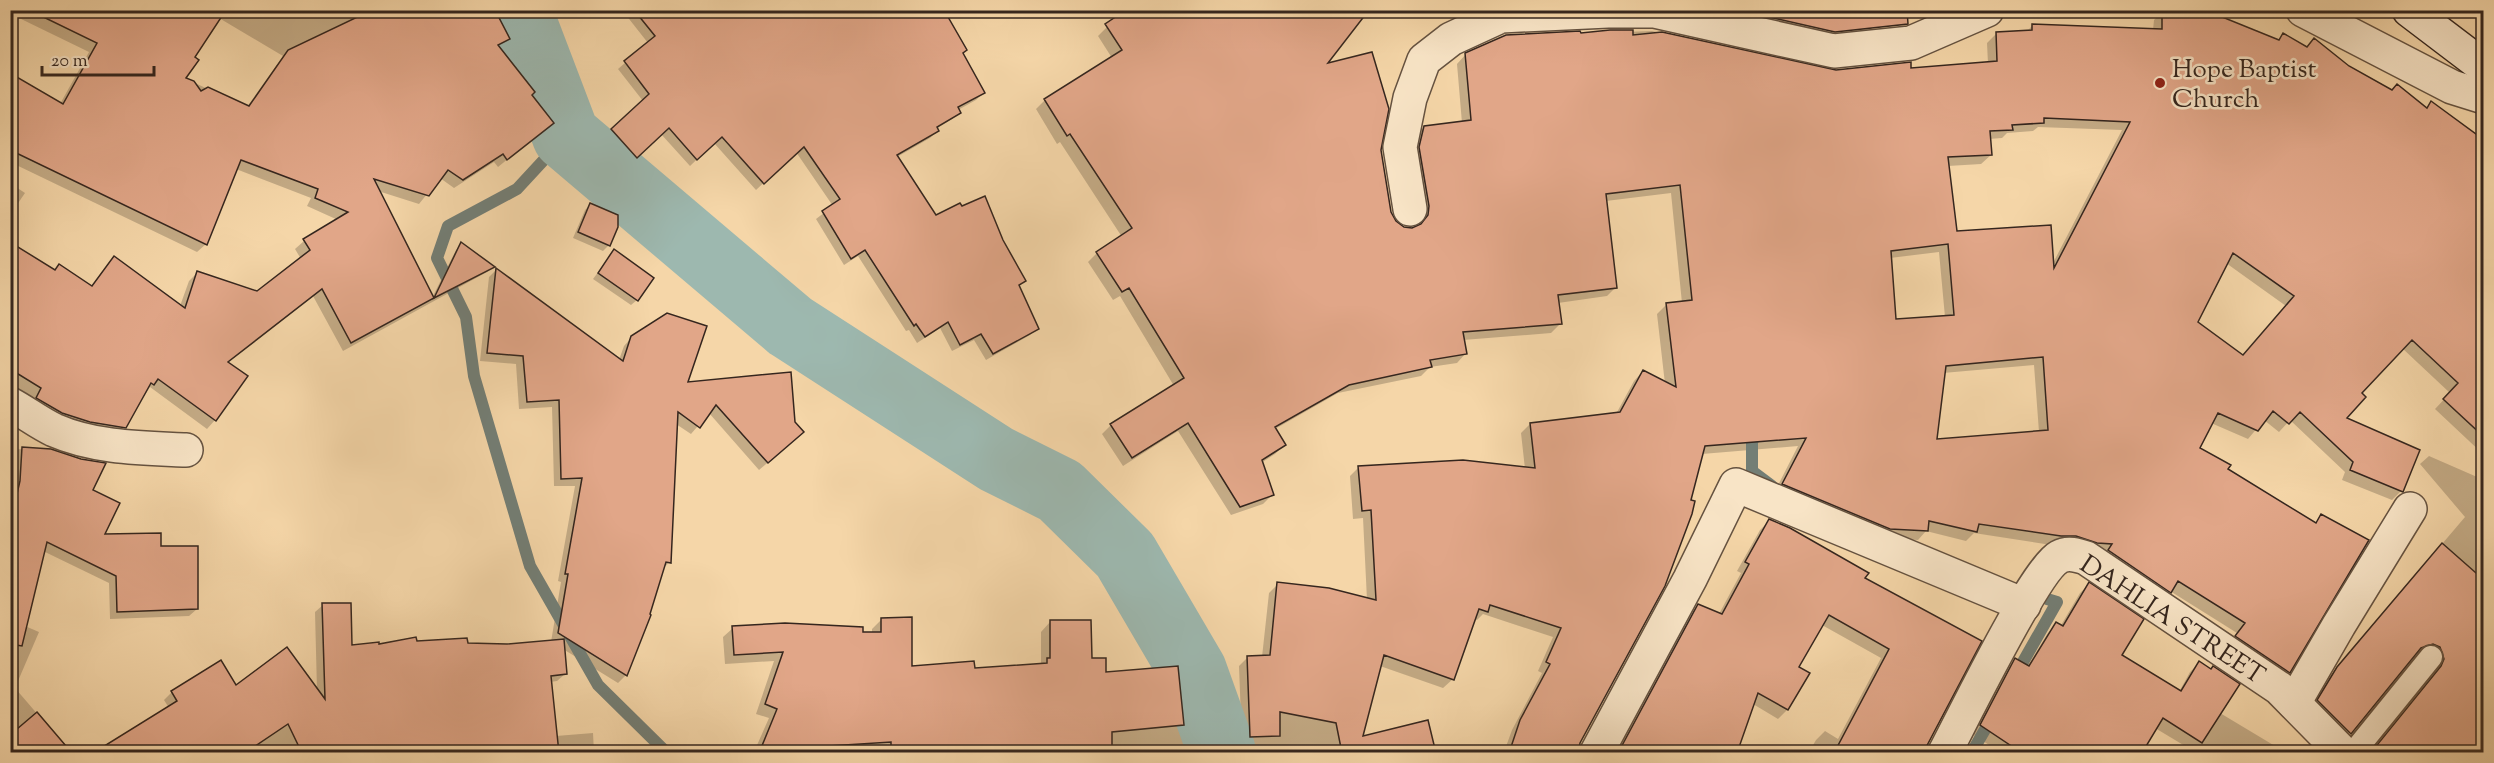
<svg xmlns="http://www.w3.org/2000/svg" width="2494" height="763" font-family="'Sorts Mill Goudy',serif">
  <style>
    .shadow { fill: #0003; fill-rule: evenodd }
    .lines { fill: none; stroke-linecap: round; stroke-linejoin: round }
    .stream { stroke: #737e75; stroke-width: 12 }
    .river { stroke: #9db8af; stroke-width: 68 }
    .building { fill: #e1a688; stroke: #35261e; stroke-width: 1.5; fill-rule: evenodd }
    .lane-casing { stroke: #655240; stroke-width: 26 }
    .street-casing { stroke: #655240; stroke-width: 36 }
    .secondary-casing { stroke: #35261e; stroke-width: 36 }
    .lane { stroke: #f8e4c6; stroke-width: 22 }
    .street { stroke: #f8e4c6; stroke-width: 33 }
    .secondary { stroke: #f8e4c6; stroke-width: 33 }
    .poi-dot { fill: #8f2418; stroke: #f8e4c6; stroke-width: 2 }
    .labels { text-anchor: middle; stroke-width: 5; stroke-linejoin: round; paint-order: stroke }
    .poi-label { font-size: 26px; fill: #35261e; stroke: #f8e4c6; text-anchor: start }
    .street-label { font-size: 26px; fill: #35261e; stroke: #f8e4c6 }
  </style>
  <rect width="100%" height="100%" fill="#f5d6a8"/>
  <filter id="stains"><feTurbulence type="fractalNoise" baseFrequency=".00333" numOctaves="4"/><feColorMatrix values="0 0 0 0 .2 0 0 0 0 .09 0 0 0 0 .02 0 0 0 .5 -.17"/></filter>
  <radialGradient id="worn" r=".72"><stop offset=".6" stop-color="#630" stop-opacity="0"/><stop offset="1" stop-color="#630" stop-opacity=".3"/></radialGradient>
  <g class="shadow">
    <path d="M20,10H493L508,39L499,48L552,123L498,167L494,162L454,188L440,178L419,204L378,191L432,298L456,250L462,244L492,267L487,272L343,351L313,296L227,363L215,420L207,429L150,387L124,427L116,436L88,432L10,383V243L54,271L91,287L114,258L180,306L189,281L197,273L257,293L301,259L295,249L304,241L338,220L307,206L311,198L236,169L206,244L197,252L10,162V74L60,104L89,52L17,17ZM219,18L283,56L247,107L184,78L193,58Z"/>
    <polygon points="622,10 946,10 962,53 983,93 976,100 958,110 959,112 952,119 936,129 937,131 930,138 897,157 935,217 1001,241 1024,281 1018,286 1037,328 1030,335 986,360 974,340 952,351 940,328 917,343 909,330 906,331 858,256 844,265 816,219 833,206 796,152 756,190 714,143 690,166 661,134 630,163 605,137 643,101 618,69 648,43"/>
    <polygon points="1690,10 1872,10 1873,27 1864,36 1825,40"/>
    <polygon points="2474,10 2484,10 2484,17"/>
    <path d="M2163,11L2277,41L2283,35L2306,48L2314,40L2348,67L2426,108L2431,103L2484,142V455L2435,409L2450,393L2402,348L2360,394L2344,418L2401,491L2392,500L2342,480L2345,472L2290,420L2279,432L2264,420L2248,439L2211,423L2198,448L2226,469L2314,524L2322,516L2289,672L2280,681L2228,646L2237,633L2170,591L2161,601L2051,545L1974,533L1966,541L1926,531L1918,540L1881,538L1774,493L1798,446L1702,454L1579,743L1577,752H1504L1512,730L1542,673L1538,671L1553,637L1483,614L1477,620L1474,619L1453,679L1443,688L1380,666L1361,738L1434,752H1273L1271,745L1242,746L1239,666L1248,657H1262L1269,593L1278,584L1367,600L1363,518L1353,519L1350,476L1359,467L1525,469L1521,433L1530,424L1616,414L1634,381L1643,371L1665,384L1657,314L1666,305L1682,303L1671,193L1606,201L1616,287L1607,296L1558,303L1560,324L1551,333L1463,340L1466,353L1457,363L1430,367L1421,376L1338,393L1275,429L1284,445L1275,454L1261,463L1272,495L1263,504L1231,515L1178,431L1123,466L1102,434L1111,425L1174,386L1120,296L1113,300L1088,262L1097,253L1122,237L1060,142L1057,144L1036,109L1045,100L1112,58L1098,36L1107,27L1380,150L1390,212L1395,222L1403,228L1413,229L1419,226L1420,216L1415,136L1424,127L1462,123L1457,64L1466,54L1506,36L1652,31L1830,71L1910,70L1988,64L1987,43L1996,34L2026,32L2033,25L2153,30L2154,20ZM2038,127L2122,130L2052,265L1955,233L1948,166L1981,164L1991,155L1989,139L2002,138L2007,133L2033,131ZM1939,252L1945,317L1894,321L1890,258ZM2226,263L2286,306L2242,356L2196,323ZM2034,365L2039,432L1935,440L1943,373Z"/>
    <polygon points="10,183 25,193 10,215"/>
    <polygon points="591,204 617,227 608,246 603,251 573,238 585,210"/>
    <polygon points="614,251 637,300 631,305 593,279"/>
    <polygon points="496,270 619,360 624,346 632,337 686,384 794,440 759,470 709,413 691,434 676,424 670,562 662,569 649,615 625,676 618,683 563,649 565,674 557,681 550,682 556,736 593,733 594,752 96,752 169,708 164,700 172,692 236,687 317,691 315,612 323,605 350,647 415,642 508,645 551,642 561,582 558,581 575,486 554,486 552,407 519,409 516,364 480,361 489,277"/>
    <polygon points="10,449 51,450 91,490 103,535 159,548 197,609 189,616 110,619 109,583 43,551 25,626 39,632 15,688 70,752 10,752"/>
    <polygon points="2429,456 2484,480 2484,752 2371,752 2433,676 2436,669 2423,652 2412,656 2341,742 2309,710 2328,678 2465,517 2420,464"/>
    <polygon points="1769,521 1863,579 1980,641 1878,752 1809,752 1816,740 1825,731 1838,739 1881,658 1822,625 1797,667 1808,673 1787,710 1778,719 1753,704 1735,752 1615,752 1689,614 1698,605 1719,614 1741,573 1737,571 1760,530"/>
    <polygon points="2089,584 2120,655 2179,692 2190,672 2199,663 2220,713 2285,752 2195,752 2155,728 2110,752 2000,752 1972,734 2006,669 2015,660 2027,667 2048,633 2057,624 2060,627 2080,593"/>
    <polygon points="882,619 911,667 974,670 1041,665 1041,632 1050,622 1105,674 1177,668 1185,752 754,752 769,718 756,714 774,661 725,664 723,637 733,628 872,633 872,629"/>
  </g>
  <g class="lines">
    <g class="stream">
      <polyline points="566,136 517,189 448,226 437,258 466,317 474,376 530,566 598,685 666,752"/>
      <polyline points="1752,471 1752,442 1759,427"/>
      <polyline points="1748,478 1752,471 1772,486"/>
      <polyline points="2015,676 2057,602 2047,599"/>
      <polyline points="1972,752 1994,714"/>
    </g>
    <polyline class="river" points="518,10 566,136 790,326 996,459 1060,491 1125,555 1193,671 1222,752"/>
  </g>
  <g class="building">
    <polygon points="29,10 226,10 195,57 199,60 186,78 194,81 201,91 208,87 249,106 288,50 372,10 495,10 510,39 498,45 535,92 532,95 554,123 507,160 503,154 463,180 448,170 429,196 374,179 434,298 351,343 322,289 228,362 248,376 216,421 158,379 154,385 151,383 126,428 90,422 62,413 36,398 41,388 10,369 10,242 55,270 59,264 92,286 114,256 185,308 197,271 257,291 310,250 303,239 348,212 315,198 318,189 241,160 207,245 10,150 10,73 63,104 97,43"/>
    <polygon points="634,10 944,10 967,50 963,53 985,93 958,107 961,113 937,127 939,131 897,155 936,215 960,203 962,206 985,196 1003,240 1026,281 1019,285 1039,329 993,354 981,334 960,345 948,322 925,337 916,324 914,326 865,250 851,259 822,211 840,199 804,147 764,184 722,137 697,160 669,128 637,158 611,129 649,94 624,61 655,36"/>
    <path d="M1126,10H1369L1328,63L1372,52L1389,109L1381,150L1391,212L1396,221L1404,227L1412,228L1421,224L1428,215L1429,206L1419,147L1424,126L1471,120L1465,53L1506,35L1580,31L1581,33L1610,30H1633V35L1662,32L1836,70L1911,62V68L1997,61L1996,32L2032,30V24L2162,29V10H2205L2279,40L2283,33L2307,47L2314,38L2349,66L2392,90L2397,84L2427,108L2431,101L2484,140V437L2443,399L2458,383L2412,340L2362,393L2366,397L2347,418L2420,450L2403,492L2350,470L2353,462L2300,412L2289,424L2273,411L2258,431L2218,413L2200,448L2231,465L2228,469L2316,523L2321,514L2369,540L2290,673L2235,636L2245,623L2178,581L2171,593L2108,550L2112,544L2097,543L2076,536H2061L1979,524L1977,532L1929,521L1928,531L1890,529L1782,484L1806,438L1705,446L1691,500L1695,501L1692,514L1665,586L1580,743L1578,753H1509L1520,720L1550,664L1546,662L1561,628L1490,605L1488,612L1479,609L1454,680L1384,655L1363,736L1428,720L1436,753H1342L1336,723L1280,712V736L1250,737L1247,656L1270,655L1277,582L1329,588L1376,600L1371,510L1362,511L1358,466L1463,460L1535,468L1530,423L1620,412L1643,370L1676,387L1666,303L1692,300L1680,185L1606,194L1617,288L1558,295L1562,324L1463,332L1467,354L1430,360L1432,367L1349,385L1275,427L1286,445L1262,460L1274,495L1240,507L1188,423L1132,458L1110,424L1184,378L1129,288L1122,292L1096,252L1132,228L1070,134L1067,136L1044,99L1122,50L1105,24ZM2044,118L2130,122L2054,268L2051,225L1957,231L1948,157L1992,155L1990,131L2013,130L2012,125L2044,123ZM1948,244L1954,315L1896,319L1891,251ZM2233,253L2294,296L2243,355L2198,322ZM2043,357L2048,430L1937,439L1946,366Z"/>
    <polygon points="1738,10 1907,10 1908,24 1835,32"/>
    <polygon points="590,203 618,215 618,227 610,246 578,232"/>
    <polygon points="461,242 495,267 434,298"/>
    <polygon points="614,249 654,278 638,301 598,273"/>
    <polygon points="496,268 623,361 631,336 667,313 707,326 688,382 791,372 795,422 804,432 768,463 716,405 700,428 678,412 671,563 666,562 650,614 651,615 627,676 558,633 568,574 565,574 582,478 561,479 559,400 527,402 523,356 487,353"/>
    <polygon points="22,447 51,449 81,459 106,463 93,490 120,503 105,534 161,533 161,546 198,546 198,609 117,612 116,576 47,542 22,646 10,644 10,524 20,481"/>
    <polygon points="1769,519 1790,528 1869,573 1865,578 1982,641 1923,753 1834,753 1889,649 1829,615 1799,667 1810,673 1788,710 1758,693 1737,753 1618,753 1698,604 1722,614 1749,564 1745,562"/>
    <polygon points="2442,543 2484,580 2484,753 2377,753 2373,750 2441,666 2444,659 2440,647 2433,644 2421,648 2351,734 2317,700 2337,667"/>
    <polygon points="2089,582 2144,619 2122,655 2181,691 2199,661 2211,669 2213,666 2240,684 2202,743 2163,718 2142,753 2022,753 1980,725 2015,658 2029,666 2056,622 2063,626"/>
    <polygon points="322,603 351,603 352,645 379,642 379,644 416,637 417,641 467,638 468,643 507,644 564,639 567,674 551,676 559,753 302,753 288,724 245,753 93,753 177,701 171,691 221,660 236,685 287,647 325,699"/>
    <polygon points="912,617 912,666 974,661 975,668 1047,663 1047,658 1050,658 1050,620 1091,620 1092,658 1106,658 1106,672 1178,666 1184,725 1112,732 1112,753 891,753 891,742 829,746 826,753 759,753 777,709 765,704 783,652 734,655 732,626 785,623 863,627 863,632 881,632 881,618"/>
    <polygon points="37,712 72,753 10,753 10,735"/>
  </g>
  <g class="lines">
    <defs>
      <polyline id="lane" points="2354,752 2431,657"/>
      <g id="street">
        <polyline points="2303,10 2452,87 2484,97"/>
        <polyline points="1410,209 1400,147 1410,98 1424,60 1451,39 1501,16 1608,11 1654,11 1834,51 1911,43 1987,10"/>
        <path d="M10,404C25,412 39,423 54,430C95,448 142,448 186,450"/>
        <polyline points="2294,703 2339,625 2410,509"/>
        <polyline points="1597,752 1690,579 1736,485 2024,605"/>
        <path d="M1945,752C1962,720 2035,570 2059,557C2068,552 2077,555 2086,558L2279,688L2342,752"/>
      </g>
      <polyline id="secondary" points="2409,10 2484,67"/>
    </defs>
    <use href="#lane" class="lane-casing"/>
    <use href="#street" class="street-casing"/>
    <use href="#secondary" class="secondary-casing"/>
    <use href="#lane" class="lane"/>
    <use href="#street" class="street"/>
    <use href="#secondary" class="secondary"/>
  </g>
  <circle class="poi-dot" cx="2160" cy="83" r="6"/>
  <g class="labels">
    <g class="poi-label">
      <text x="2172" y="77">Hope Baptist<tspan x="2172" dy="30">Church</tspan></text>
    </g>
    <g class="street-label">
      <text transform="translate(2173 619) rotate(33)" y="9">DAHLIA STREET</text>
    </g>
  </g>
  <rect width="2494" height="763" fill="none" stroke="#f5d6a8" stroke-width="36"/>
  <rect x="12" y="12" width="2470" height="739" fill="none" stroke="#35261e" stroke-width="3"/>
  <rect x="18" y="18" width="2458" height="727" fill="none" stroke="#35261e" stroke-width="1.5"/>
  <path d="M42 66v9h112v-9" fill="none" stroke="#35261e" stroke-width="3"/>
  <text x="51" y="66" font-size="18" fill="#35261e" stroke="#f8e4c6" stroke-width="4.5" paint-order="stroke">20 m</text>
  <rect width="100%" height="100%" filter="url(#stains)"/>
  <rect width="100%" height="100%" fill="url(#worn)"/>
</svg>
